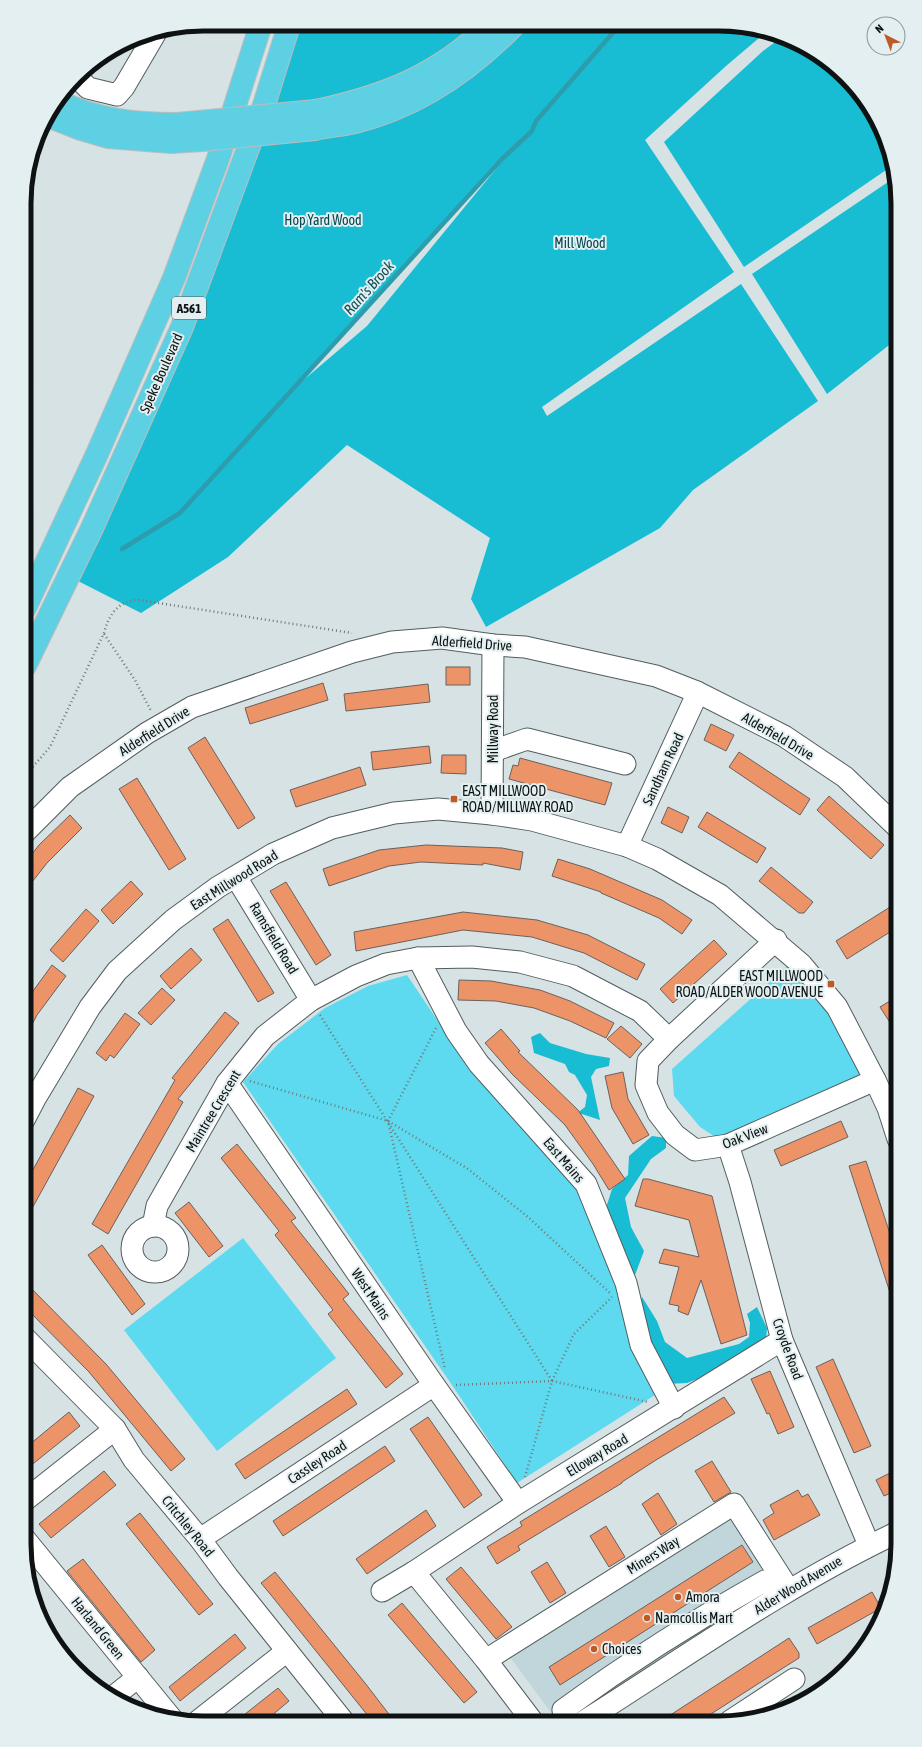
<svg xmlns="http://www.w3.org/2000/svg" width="922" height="1747" font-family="'Asap Condensed',sans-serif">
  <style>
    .built { fill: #c1d6da }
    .green { fill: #5ddaef }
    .forest { fill: #18bcd3; fill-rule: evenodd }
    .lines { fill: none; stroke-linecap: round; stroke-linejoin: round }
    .stream { stroke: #2d9cad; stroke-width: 4.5 }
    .building { fill: #ed9368; stroke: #6a615d }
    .minor-casing { stroke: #535d5f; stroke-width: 23 }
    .highway-casing { stroke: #bcbdbd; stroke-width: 24 }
    .path { stroke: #71797a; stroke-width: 2.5; stroke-dasharray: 1 3; stroke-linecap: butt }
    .minor { stroke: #fff; stroke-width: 21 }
    .highway { stroke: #5ed0e3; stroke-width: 22 }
    .highway-bridge-casing { stroke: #bcbdbd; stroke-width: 24; stroke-linecap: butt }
    .highway-bridge { stroke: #5ed0e3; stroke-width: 22 }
    .poi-dot { fill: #be5b25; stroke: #e3eff1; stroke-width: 1.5 }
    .labels { text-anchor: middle; stroke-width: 4; stroke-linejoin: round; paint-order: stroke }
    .shield { fill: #e3eff1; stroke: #4e5455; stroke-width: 1 }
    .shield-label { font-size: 13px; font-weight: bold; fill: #0e1212 }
    .park-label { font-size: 14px; fill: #054750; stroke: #e3eff1 }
    .street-label { font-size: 14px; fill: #0e1212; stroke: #e3eff1 }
    .poi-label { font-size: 14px; fill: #0e1212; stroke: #e3eff1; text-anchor: start }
    .water-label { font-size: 15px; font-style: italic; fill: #104e57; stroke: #e3eff1 }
    .rim { fill: none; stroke: #0e1212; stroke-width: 5 }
  </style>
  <rect width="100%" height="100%" fill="#d6e2e4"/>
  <polygon class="built" points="733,1516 777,1585 558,1722 510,1657"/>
  <g class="green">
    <polygon points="791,963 835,1019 863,1075 723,1142 700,1127 674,1096 672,1069"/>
    <polygon points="407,975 477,1079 530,1132 573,1184 599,1231 612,1270 631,1338 655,1395 517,1483 454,1388 243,1082 278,1044 325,1008 368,986"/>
    <polygon points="243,1238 336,1358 217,1451 124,1330"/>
  </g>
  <g class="forest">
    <polygon points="289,25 489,26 352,103 264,105"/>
    <path d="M513,26L754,27L766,32L726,66L645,140L734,272L542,407L547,416L741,284L818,401L693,490L660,528L486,627L471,599L490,538L347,445L228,557L141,613L78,581L259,134ZM509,153L367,326L300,383L502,159Z"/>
    <polygon points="782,37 798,42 837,68 868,103 888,145 892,166 744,267 664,142 763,51"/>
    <polygon points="894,178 898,203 898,338 827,394 752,274"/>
    <polygon points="540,1033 550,1043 586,1054 610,1058 609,1066 596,1069 591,1077 600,1120 582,1114 570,1125 567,1121 585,1107 587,1095 575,1075 569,1072 565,1064 534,1053 531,1037"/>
    <polygon points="652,1136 666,1138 666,1148 651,1159 625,1198 631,1227 644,1251 635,1275 631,1275 606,1208 612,1189 628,1175 629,1156"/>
    <polygon points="642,1297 657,1321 665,1342 687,1358 739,1344 749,1337 750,1323 747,1314 757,1307 767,1328 766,1340 713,1373 687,1383 665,1384 638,1305"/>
  </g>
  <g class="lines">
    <polyline class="stream" points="122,549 180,513 502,159 532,131 536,121 618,27"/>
  </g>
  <g class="building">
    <rect x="446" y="667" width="24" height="18"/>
    <polygon points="323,683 328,700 250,724 245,708"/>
    <polygon points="428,684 430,702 346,711 344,694"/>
    <polygon points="711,724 734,735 726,751 704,740"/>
    <polygon points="205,737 255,818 238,829 188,748"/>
    <polygon points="429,746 431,763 373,770 371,752"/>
    <polygon points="739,752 810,799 800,815 729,767"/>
    <polygon points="442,755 466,755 466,774 441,773"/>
    <polygon points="520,758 612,783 605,805 509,779 513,765 518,766"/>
    <polygon points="360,767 366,785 296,807 290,790"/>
    <polygon points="137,778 186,859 169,870 119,789"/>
    <polygon points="829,796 884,845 871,859 817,810"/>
    <polygon points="668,807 689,817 682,833 661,823"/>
    <polygon points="707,812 766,848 757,863 698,827"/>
    <polygon points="70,815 82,828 47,863 25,891 25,863 39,845"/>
    <polygon points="426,845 502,848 523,852 520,870 483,863 483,865 421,862 389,866 329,886 323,869 379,850"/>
    <polygon points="558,859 590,869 662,900 692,920 682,934 659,918 601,893 601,892 552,876"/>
    <polygon points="771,867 813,902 804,913 799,913 759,881"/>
    <polygon points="131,881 143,894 113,924 101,910"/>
    <polygon points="286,882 331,955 316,965 270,891"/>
    <polygon points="898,902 898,927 847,959 836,941"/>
    <polygon points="86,909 99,921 63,962 50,950"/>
    <polygon points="463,912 537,920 588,935 645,964 637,980 584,953 532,937 463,930 356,951 354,932"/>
    <polygon points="228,919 274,993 258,1002 213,929"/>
    <polygon points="714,940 727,954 673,1003 660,989"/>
    <polygon points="191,948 202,960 171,989 160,976"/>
    <polygon points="52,965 66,976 37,1015 25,1038 25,1002"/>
    <polygon points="459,980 491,981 540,990 570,1001 614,1023 606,1038 570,1021 534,1008 496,1001 458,1000"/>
    <polygon points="162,988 175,1000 151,1025 138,1013"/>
    <polygon points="898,996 898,1035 880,1007"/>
    <polygon points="225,1012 239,1023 178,1099 183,1102 108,1234 92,1224 175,1080 172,1078"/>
    <polygon points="125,1013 140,1024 114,1058 110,1055 106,1061 96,1053"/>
    <polygon points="621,1026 642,1044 630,1058 607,1039"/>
    <polygon points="501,1029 520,1051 518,1052 578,1110 625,1179 609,1190 593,1164 565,1125 512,1074 485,1043"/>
    <polygon points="623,1072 628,1099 649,1135 633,1144 612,1108 605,1076"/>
    <polygon points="78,1088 94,1096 24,1223 24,1186"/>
    <polygon points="841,1121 848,1137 781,1166 774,1150"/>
    <polygon points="237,1144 296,1218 291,1221 349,1294 343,1299 403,1374 386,1388 328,1314 333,1310 275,1235 279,1231 221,1158"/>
    <polygon points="866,1161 898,1258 898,1308 895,1308 849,1166"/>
    <polygon points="643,1179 648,1179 712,1196 747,1335 721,1344 701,1280 688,1315 678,1311 679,1306 669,1304 679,1267 659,1263 664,1249 699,1257 689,1220 635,1206"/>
    <polygon points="189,1202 223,1246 209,1257 175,1213"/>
    <polygon points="102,1245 145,1304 132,1315 88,1255"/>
    <polygon points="24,1281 106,1364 185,1459 171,1471 89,1372 24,1306"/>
    <polygon points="833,1359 871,1446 854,1453 816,1367"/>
    <polygon points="770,1371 794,1427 778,1434 769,1413 767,1414 751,1379"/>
    <polygon points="347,1389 357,1404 245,1479 235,1464"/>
    <polygon points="724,1397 735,1413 656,1460 622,1482 622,1483 518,1546 520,1550 497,1564 487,1547 522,1526 520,1522"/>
    <polygon points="69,1412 80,1426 24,1471 24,1449"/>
    <polygon points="428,1417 482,1495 464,1508 410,1429"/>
    <polygon points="385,1446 395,1461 283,1536 273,1521"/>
    <polygon points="712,1461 731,1492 714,1502 695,1471"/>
    <polygon points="898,1469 898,1490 884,1496 876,1480"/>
    <polygon points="104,1471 116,1485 51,1538 39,1524"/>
    <polygon points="798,1490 802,1497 808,1494 820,1515 774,1540 763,1520 774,1513 770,1505"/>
    <polygon points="658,1493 677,1524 661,1535 642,1504"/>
    <polygon points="426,1510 436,1526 367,1574 356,1559"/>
    <polygon points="140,1513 213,1604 199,1615 126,1524"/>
    <polygon points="606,1526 625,1557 609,1567 590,1536"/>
    <polygon points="742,1545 753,1562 560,1685 549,1667"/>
    <polygon points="83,1559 155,1650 141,1662 67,1571"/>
    <polygon points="547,1562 566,1593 550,1603 531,1572"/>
    <polygon points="461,1567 512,1627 496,1639 446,1579"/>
    <polygon points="275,1572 365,1683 395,1722 373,1722 271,1595 261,1583"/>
    <polygon points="872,1592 881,1608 817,1644 808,1628"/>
    <polygon points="402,1603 477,1692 464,1703 388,1615"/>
    <polygon points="235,1634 246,1648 180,1701 169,1687"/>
    <polygon points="789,1638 799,1653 799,1658 764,1680 697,1723 658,1723"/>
    <polygon points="278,1688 289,1701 264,1722 235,1722"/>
  </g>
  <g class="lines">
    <defs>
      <g id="minor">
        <polyline points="78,78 88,88 117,95 124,87 155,34"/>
        <polyline points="493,751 527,739 625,764"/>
        <polyline points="492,814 493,645"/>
        <polyline points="25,832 70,787 147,733 192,707 352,652 392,642 442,638 493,645 525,647 656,676 697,692 784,736 845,777 898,828"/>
        <polyline points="627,846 693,703 697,692"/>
        <polyline points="236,877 311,1000"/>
        <polyline points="776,940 669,1039 648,1061 646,1085 658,1113 675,1135 695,1150 728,1145 875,1080"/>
        <polyline points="418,958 456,1031 479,1064 586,1184 626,1283 641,1345 674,1408"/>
        <polyline points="227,1083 434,1385 518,1503"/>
        <polyline points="24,1120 36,1097 90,1007 117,971 173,920 218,887 273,854 332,828 394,813 438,809 492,814 532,820 627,846 657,859 720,895 801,964 837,1007 875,1080 888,1108 898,1139"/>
        <polyline points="728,1145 740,1182 782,1340 869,1545"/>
        <circle cx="155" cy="1249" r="23"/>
        <polyline points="153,1226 157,1206 227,1083 265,1036 311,1000 356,976 386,964 418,958 472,957 520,962 573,976 640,1011 669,1039"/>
        <polyline points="24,1337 115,1429 134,1460 200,1539 228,1577 344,1722"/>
        <polyline points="24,1501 115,1429"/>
        <polyline points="24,1538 172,1719"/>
        <polyline points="200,1539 434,1385"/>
        <polyline points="414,1572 486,1660 533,1722"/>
        <polyline points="382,1591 414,1572 518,1503 782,1340"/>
        <polyline points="486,1660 734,1504 789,1590"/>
        <polyline points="113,1697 138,1677"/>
        <polyline points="198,1721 287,1651"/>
        <polyline points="730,1721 794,1679"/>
        <path d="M565,1723L563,1710C628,1663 695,1620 765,1581L780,1595"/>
        <path d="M581,1723C686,1657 786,1585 898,1532"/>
      </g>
      <g id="highway">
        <path d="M59,102C99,120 134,124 177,124"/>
        <path d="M316,111C385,96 437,76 489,26"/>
        <polyline points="48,116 81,129 108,137 171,142"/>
        <path d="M315,129C328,126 342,125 355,122C416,107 469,71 513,26"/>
        <polyline points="25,608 97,454 174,278 219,156 261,24"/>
        <polyline points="25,666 92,528 182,327 264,105 289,25"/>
      </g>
    </defs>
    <use href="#minor" class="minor-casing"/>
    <use href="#highway" class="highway-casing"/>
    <g class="path">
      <polyline points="104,634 135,680 151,711"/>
      <path d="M25,776L50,747L104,633C109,614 118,601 139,600L352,633"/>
      <polyline points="320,1015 552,1381"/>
      <polyline points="436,1028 388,1121 445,1369"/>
      <polyline points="250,1081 388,1121 468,1169 528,1217 611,1294"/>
      <polyline points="456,1385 552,1381 648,1402"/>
      <polyline points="525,1477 552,1381 574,1334 612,1297"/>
    </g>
    <use href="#minor" class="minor"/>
    <use href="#highway" class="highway"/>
    <defs>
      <g id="highway-bridge">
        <polyline points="177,124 316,111"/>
        <polyline points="171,142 203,140 315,129"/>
      </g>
    </defs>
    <use href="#highway-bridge" class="highway-bridge-casing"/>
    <use href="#highway-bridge" class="highway-bridge"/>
  </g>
  <g class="poi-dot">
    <rect x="450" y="795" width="8" height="8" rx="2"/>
    <rect x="827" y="980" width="8" height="8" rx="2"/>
    <circle cx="678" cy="1597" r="4"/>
    <circle cx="647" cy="1618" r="4"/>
    <circle cx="594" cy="1649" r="4"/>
  </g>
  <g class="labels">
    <rect class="shield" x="172" y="297" width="34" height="22" rx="3"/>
    <g class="shield-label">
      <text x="189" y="313">A561</text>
    </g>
    <g class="park-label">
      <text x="323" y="225">Hop Yard Wood</text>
      <text x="580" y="248">Mill Wood</text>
    </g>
    <g class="street-label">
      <text transform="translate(161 373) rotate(-66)" y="5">Speke Boulevard</text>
      <text transform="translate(472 643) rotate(4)" y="5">Alderfield Drive</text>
      <text transform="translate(493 729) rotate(-90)" y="5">Millway Road</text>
      <text transform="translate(154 731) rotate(-32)" y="5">Alderfield Drive</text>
      <text transform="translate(778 736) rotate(30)" y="5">Alderfield Drive</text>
      <text transform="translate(663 769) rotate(-65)" y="5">Sandham Road</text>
      <text transform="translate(234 880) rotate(-32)" y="5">East Millwood Road</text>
      <text transform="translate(274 938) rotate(59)" y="5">Ramsfield Road</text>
      <text transform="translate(213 1111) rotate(-59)" y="5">Maintree Crescent</text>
      <text transform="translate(745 1136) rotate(-21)" y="5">Oak View</text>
      <text transform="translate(564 1160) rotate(49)" y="5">East Mains</text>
      <text transform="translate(371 1294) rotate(56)" y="5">West Mains</text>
      <text transform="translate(788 1349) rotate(70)" y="5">Croyde Road</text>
      <text transform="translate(597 1455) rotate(-31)" y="5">Elloway Road</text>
      <text transform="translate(317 1462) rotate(-33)" y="5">Cassley Road</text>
      <text transform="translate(188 1526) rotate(51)" y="5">Critchley Road</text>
      <text transform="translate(653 1555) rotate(-32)" y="5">Miners Way</text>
      <text transform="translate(798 1585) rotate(-31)" y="5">Alder Wood Avenue</text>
      <text transform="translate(98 1628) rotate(51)" y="5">Harland Green</text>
    </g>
    <g class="poi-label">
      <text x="462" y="796">EAST MILLWOOD<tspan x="462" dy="16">ROAD/MILLWAY ROAD</tspan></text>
      <text x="823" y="981" text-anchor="end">EAST MILLWOOD<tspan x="823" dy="16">ROAD/ALDER WOOD AVENUE</tspan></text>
      <text x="686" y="1602">Amora</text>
      <text x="655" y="1623">Namcollis Mart</text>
      <text x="602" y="1654">Choices</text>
    </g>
    <g class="water-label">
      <text transform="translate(369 288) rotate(-48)" y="5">Ram's Brook</text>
    </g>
  </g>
  <path d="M0 0H922V1747H0ZM203 31H719A172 172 0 0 1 891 203V1544A172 172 0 0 1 719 1716H203A172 172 0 0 1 31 1544V203A172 172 0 0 1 203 31Z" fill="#e3eff1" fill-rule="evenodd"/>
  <path class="rim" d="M203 31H719A172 172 0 0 1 891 203V1544A172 172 0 0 1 719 1716H203A172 172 0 0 1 31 1544V203A172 172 0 0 1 203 31Z"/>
  <g transform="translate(886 36) rotate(318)"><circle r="19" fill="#e3eff1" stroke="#8e9798"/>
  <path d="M0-3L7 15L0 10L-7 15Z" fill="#be5b25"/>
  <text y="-6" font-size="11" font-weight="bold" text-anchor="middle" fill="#0e1212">N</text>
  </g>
</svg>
